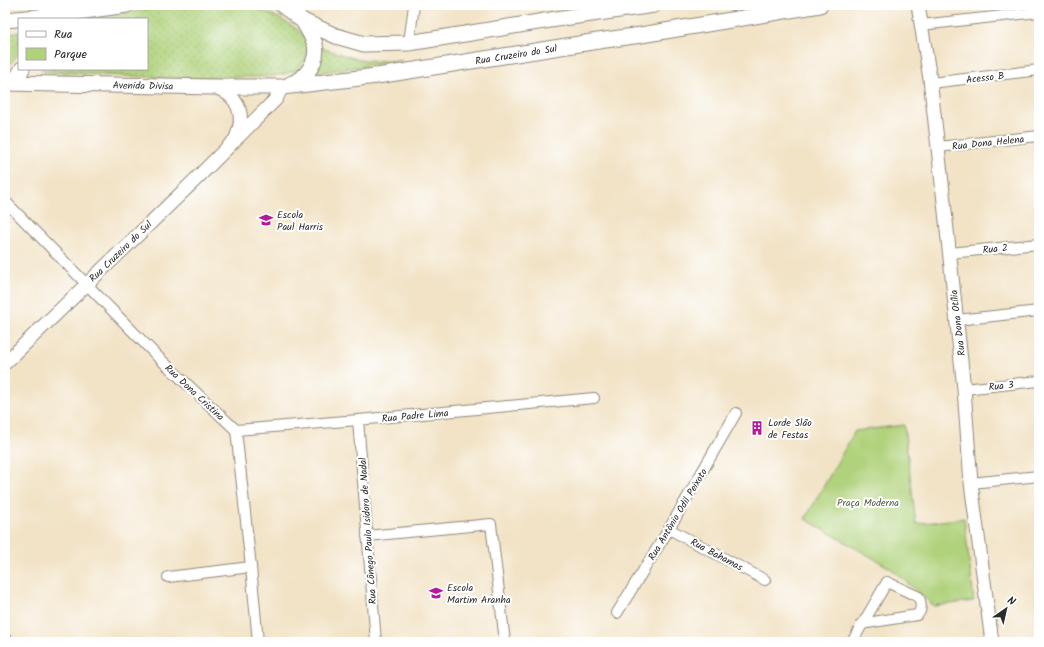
<svg xmlns="http://www.w3.org/2000/svg" width="1044" height="647" font-family="Kalam,sans-serif">
  <style>
    .grass { fill: url(#grass-dots); stroke: #6e7e53 }
    .park { fill: #b0d27b; stroke: #6e7e53 }
    .lines { fill: none; stroke-linecap: round; stroke-linejoin: round }
    .minor-casing { stroke: #8e8778; stroke-width: 12 }
    .tertiary-casing { stroke: #8e8778; stroke-width: 15 }
    .secondary-casing { stroke: #8e8778; stroke-width: 17 }
    .minor { stroke: #fff; stroke-width: 10 }
    .tertiary { stroke: #fff; stroke-width: 13 }
    .secondary { stroke: #fff; stroke-width: 15 }
    .labels { text-anchor: middle; stroke-width: 4; stroke-linejoin: round; paint-order: stroke }
    .street-label { font-size: 10px; fill: #2b2b2b; stroke: #fff }
    .poi-label { font-size: 10px; fill: #2b2b2b; stroke: #fff; text-anchor: start }
    .park-label { font-size: 10px; fill: #535d43; stroke: #fff }
  </style>
  <defs>
    <pattern id="grass-dots" width="8" height="8" patternUnits="userSpaceOnUse"><rect width="8" height="8" fill="#b0d27b"/><path d="M2 2h.1M6 6h.1" fill="none" stroke="#98b46a" stroke-width="1.8" stroke-linecap="round"/></pattern>
  </defs>
  <rect width="100%" height="100%" fill="#fff"/>
  <filter id="ink" filterUnits="userSpaceOnUse"><feTurbulence type="fractalNoise" baseFrequency=".025" numOctaves="2"/><feDisplacementMap in="SourceGraphic" scale="8" xChannelSelector="R" yChannelSelector="G"/><feConvolveMatrix kernelMatrix="1 2 1 2 8 2 1 2 1" color-interpolation-filters="sRGB"/></filter>
  <filter id="wash" filterUnits="userSpaceOnUse"><feTurbulence type="fractalNoise" baseFrequency=".012" numOctaves="4" result="noise"/><feDisplacementMap in="SourceGraphic" scale="16" xChannelSelector="R" yChannelSelector="G"/><feGaussianBlur stdDeviation="0.9" result="paint"/><feColorMatrix in="noise" values="0 0 0 0 0 0 0 0 0 0 0 0 0 0 0 0 0 1.4 0 .05"/><feComposite in="paint" operator="in"/></filter>
  <g filter="url(#wash)">
    <rect width="100%" height="100%" fill="#f2e3c6"/>
    <g class="grass">
      <path d="M182,5H239C259,7 280,18 297,29C305,35 309,43 307,53C305,62 300,69 290,72C275,78 256,77 239,77C175,80 110,75 45,72L40,69H147V19H76Z"/>
      <polygon points="19,32 19,54 5,69 5,34"/>
      <polygon points="321,48 360,60 402,61 315,73"/>
    </g>
    <polygon class="park" points="904,425 916,524 964,518 974,601 934,606 890,568 805,519 855,431"/>
  </g>
  <g filter="url(#ink)">
    <g class="lines">
      <defs>
        <g id="minor">
          <polyline points="45,5 49,16"/>
          <polyline points="921,25 1039,12"/>
          <polyline points="409,43 414,5"/>
          <polyline points="931,83 1039,70"/>
          <polyline points="938,147 1039,136"/>
          <polyline points="5,201 157,356 236,430 251,567 258,642"/>
          <polyline points="950,253 1039,244"/>
          <polyline points="957,320 1039,311"/>
          <polyline points="964,389 1039,381"/>
          <polyline points="358,420 376,642"/>
          <polyline points="236,430 358,420 594,398"/>
          <polyline points="971,483 1039,476"/>
          <polyline points="669,529 765,580"/>
          <polyline points="367,536 491,524 505,642"/>
          <polyline points="168,577 251,567"/>
          <polyline points="617,613 669,529 736,413"/>
          <path d="M852,642L887,582L919,597C921,603 922,611 917,615L861,624"/>
        </g>
        <g id="tertiary">
          <polyline points="918,5 930,79 941,174 964,389 971,483 992,642"/>
          <path d="M215,87C239,96 246,115 236,138"/>
          <polyline points="5,363 196,179 276,99 282,87"/>
          <polyline points="5,640 7,642"/>
        </g>
        <g id="secondary">
          <polyline points="282,5 303,21 336,36 364,44 409,43 563,18 654,5"/>
          <polyline points="5,20 49,16 127,5"/>
          <polyline points="15,82 22,69"/>
          <polyline points="5,83 215,87 282,87 377,76 598,41 641,35 820,5"/>
          <path d="M290,84C306,79 319,61 315,44C312,36 307,28 303,21"/>
        </g>
      </defs>
      <use href="#minor" class="minor-casing"/>
      <use href="#tertiary" class="tertiary-casing"/>
      <use href="#secondary" class="secondary-casing"/>
      <use href="#minor" class="minor"/>
      <use href="#tertiary" class="tertiary"/>
      <use href="#secondary" class="secondary"/>
    </g>
  </g>
  <defs>
    <symbol id="school-bare" viewBox="-9 -9 18 18"><path d="M0-5L7-2L0 1L-7-2ZM-4 1L0 2.5L4 1V4Q0 6-4 4Z" fill="#b5179e" stroke="#fff" stroke-width="2.5" paint-order="stroke"/></symbol>
    <symbol id="building-bare" viewBox="-9 -9 18 18"><path d="M-4-6H4V6H1V3H-1V6H-4ZM-2.5-4.3h1.7v1.8h-1.7ZM.8-4.3h1.7v1.8H.8ZM-2.5-1h1.7V.8h-1.7ZM.8-1h1.7V.8H.8Z" fill="#b5179e" stroke="#fff" stroke-width="2.5" paint-order="stroke"/></symbol>
  </defs>
  <g fill-rule="evenodd">
    <use href="#school-bare" x="256" y="210" width="20" height="20"/>
    <use href="#building-bare" x="747" y="418" width="20" height="20"/>
    <use href="#school-bare" x="426" y="583" width="20" height="20"/>
  </g>
  <g class="labels">
    <g class="street-label">
      <text transform="translate(516 54) rotate(-9)" y="4">Rua Cruzeiro do Sul</text>
      <text transform="translate(985 77) rotate(-7)" y="4">Acesso B</text>
      <text transform="translate(143 85) rotate(1)" y="4">Avenida Divisa</text>
      <text transform="translate(988 142) rotate(-6)" y="4">Rua Dona Helena</text>
      <text transform="translate(995 248) rotate(-6)" y="4">Rua 2</text>
      <text transform="translate(120 251) rotate(-44)" y="4">Rua Cruzeiro do Sul</text>
      <text transform="translate(957 323) rotate(-97)" y="4">Rua Dona Otília</text>
      <text transform="translate(1001 385) rotate(-6)" y="4">Rua 3</text>
      <text transform="translate(195 392) rotate(43)" y="4">Rua Dona Cristina</text>
      <text transform="translate(415 415) rotate(-5)" y="4">Rua Padre Lima</text>
      <text transform="translate(677 514) rotate(-59)" y="4">Rua Antônio Odil Peixoto</text>
      <text transform="translate(367 531) rotate(-94)" y="4">Rua Cônego Paulo Isidoro de Nadal</text>
      <text transform="translate(717 554) rotate(28)" y="4">Rua Bahamas</text>
    </g>
    <g class="poi-label">
      <text x="277" y="218">Escola<tspan x="277" dy="12">Paul Harris</tspan></text>
      <text x="768" y="426">Lorde Slão<tspan x="768" dy="12">de Festas</tspan></text>
      <text x="447" y="591">Escola<tspan x="447" dy="12">Martim Aranha</tspan></text>
    </g>
    <g class="park-label">
      <text x="868" y="506">Praça Moderna</text>
    </g>
  </g>
  <rect width="1044" height="647" fill="none" stroke="#fff" stroke-width="20"/>
  <rect x="18" y="18" width="130" height="52" fill="#ffffff" stroke="#aaaaaa"/>
  <rect x="26" y="31" width="20" height="6" fill="#ffffff" stroke="#aaaaaa"/>
  <text x="54" y="38" font-size="12" fill="#2b2b2b">Rua</text>
  <rect x="26" y="48" width="20" height="12" fill="#b0d27b" stroke="#aaaaaa"/>
  <text x="54" y="58" font-size="12" fill="#2b2b2b">Parque</text>
  <g transform="translate(1006 609) rotate(34)" stroke="#ffffff" stroke-width="3" paint-order="stroke">
  <path d="M0-3L7 15L0 10L-7 15Z" fill="#2b2b2b"/>
  <text y="-6" font-size="11" font-weight="bold" text-anchor="middle" fill="#2b2b2b">N</text>
  </g>
</svg>
